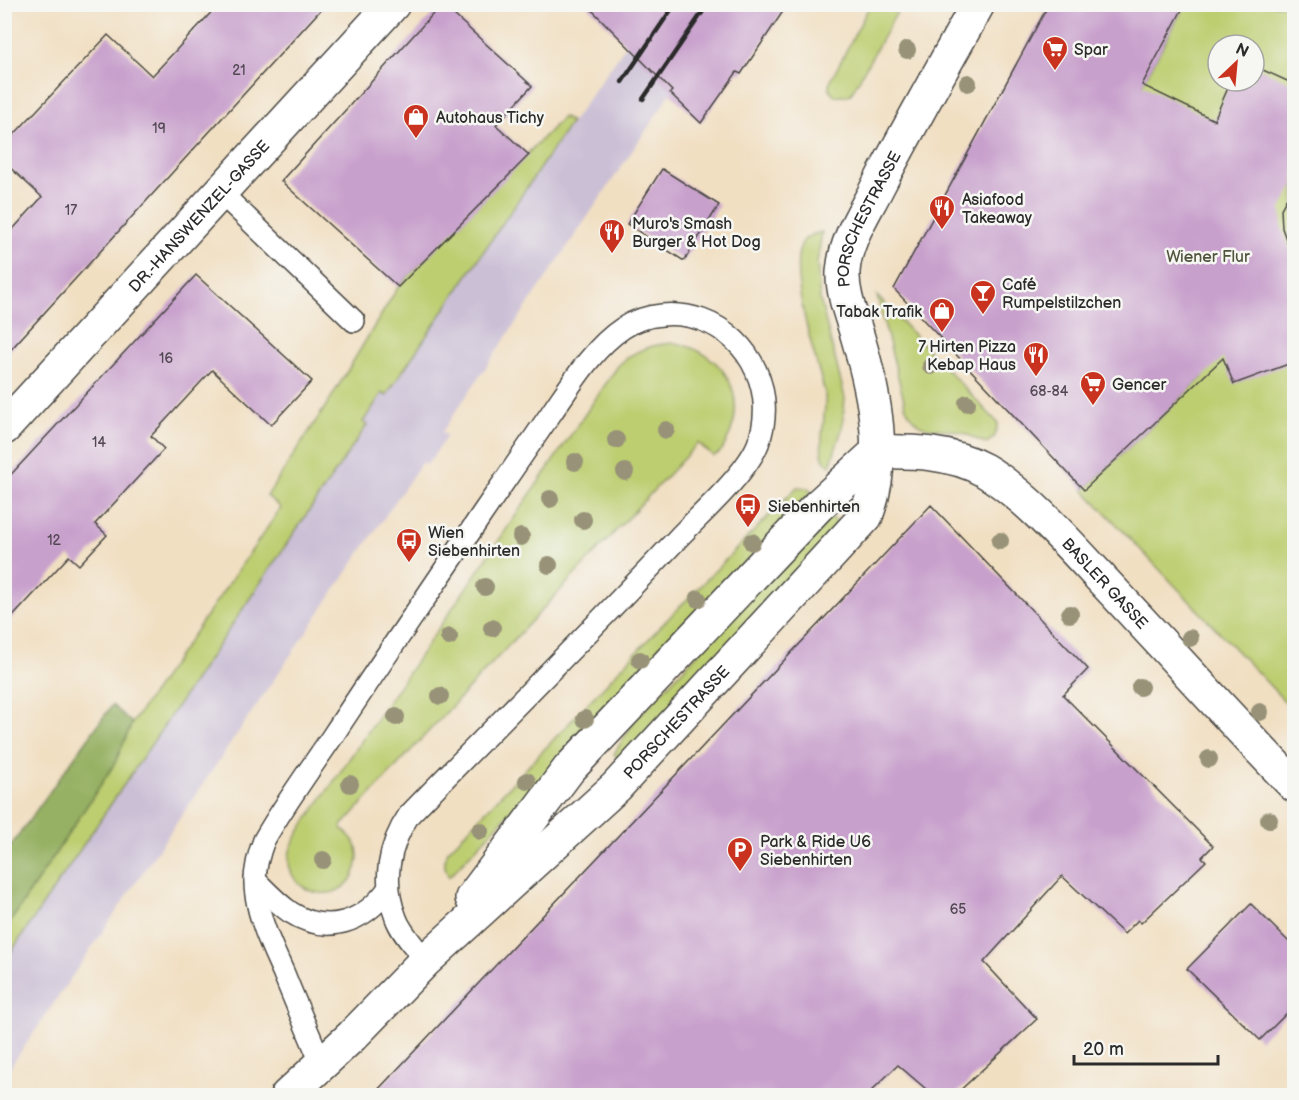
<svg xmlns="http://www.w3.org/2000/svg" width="1299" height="1100" font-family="'Balsamiq Sans',sans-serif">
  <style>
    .industrial { fill: #cbbfd5 }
    .green { fill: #bdce71; stroke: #747c4e; stroke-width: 1.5; fill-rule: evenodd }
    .forest { fill: #96b163; stroke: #606e47; stroke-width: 1.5 }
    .building { fill: #c8a0cc }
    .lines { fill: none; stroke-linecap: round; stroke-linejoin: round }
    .service-casing { stroke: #494642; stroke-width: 24 }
    .minor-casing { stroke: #494642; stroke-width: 36 }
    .service { stroke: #fff; stroke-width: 21 }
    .minor { stroke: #fff; stroke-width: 33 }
    .rail { stroke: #2b2b2b; stroke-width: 4.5 }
    .tree { fill: #989378 }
    .labels { text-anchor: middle; stroke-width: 5; stroke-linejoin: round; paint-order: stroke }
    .number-label { font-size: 14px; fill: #524853 }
    .poi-label { font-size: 16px; fill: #2b2b2b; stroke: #f6f6f2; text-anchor: start }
    .street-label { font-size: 16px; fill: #2b2b2b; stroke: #f6f6f2 }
    .park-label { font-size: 16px; fill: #50543c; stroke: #f6f6f2 }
  </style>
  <rect width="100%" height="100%" fill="#f6f6f2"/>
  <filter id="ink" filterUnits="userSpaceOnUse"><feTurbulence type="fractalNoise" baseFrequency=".0167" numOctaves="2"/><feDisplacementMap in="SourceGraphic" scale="12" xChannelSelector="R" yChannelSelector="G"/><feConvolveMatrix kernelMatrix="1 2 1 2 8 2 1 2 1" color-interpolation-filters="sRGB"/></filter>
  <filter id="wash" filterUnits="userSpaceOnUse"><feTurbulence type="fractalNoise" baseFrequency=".008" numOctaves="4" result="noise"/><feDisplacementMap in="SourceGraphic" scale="24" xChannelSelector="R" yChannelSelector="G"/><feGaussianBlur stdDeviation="1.35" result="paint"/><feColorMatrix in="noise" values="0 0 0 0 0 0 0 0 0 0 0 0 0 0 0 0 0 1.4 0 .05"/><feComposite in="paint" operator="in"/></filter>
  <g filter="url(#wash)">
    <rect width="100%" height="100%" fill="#f1dfc2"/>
    <polygon class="industrial" points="654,5 702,45 649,126 442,432 447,436 427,465 422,462 5,1075 5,961 367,425 363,422 382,392 387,395 528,185"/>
    <g class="green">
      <polygon points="870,5 901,5 851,94 846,96 835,96 829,89 829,84"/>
      <path d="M1185,5H1294V711L1084,490L1203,377L1119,291L1114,137ZM1218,45H1254V81H1218Z"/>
      <polygon points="563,117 571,122 386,396 382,393 363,422 367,425 5,961 5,930 115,763 132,723 281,508 267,496 331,398 398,287"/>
      <path d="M822,232L817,263L820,299L845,398L842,429L830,466C826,463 824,460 822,455C819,442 827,410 825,393C817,362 786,271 802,243C806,236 814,234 822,232Z"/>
      <path d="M877,296L998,423L995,436L987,443C978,441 970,435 960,432C935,425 921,437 906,408Z"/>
      <path d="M675,343C723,352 750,395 727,440C724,447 721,454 713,456L698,443L426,734L341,827C346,833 353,838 356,845C359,853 358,861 356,868C344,911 280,895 290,851C293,836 322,799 332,784L618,366C633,350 653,344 675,343Z"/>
      <path d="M797,487L807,488L812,492L449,877C444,868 443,861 448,851L660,627Z"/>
      <polygon points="829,515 842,527 623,763 614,754 634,721"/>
    </g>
    <polygon class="forest" points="112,705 132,723 115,763 5,930 5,854"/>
    <g id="blocks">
      <g class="building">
        <polygon points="219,4 326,4 4,357 4,239 42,197 4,162 4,145 108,35 152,76"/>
        <polygon points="442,4 532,86 496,125 529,155 398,287 281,181"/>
        <polygon points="586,4 788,4 741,74 737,72 701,123 670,93 672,91"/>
        <polygon points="1049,4 1185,4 1142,85 1214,120 1231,81 1254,81 1254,66 1294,84 1294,185 1281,209 1282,228 1294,261 1294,362 1234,384 1223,358 1084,490 894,289"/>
        <polygon points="662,169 719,205 684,261 627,224"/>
        <polygon points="196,275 312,381 271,425 212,370 151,436 164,449 95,524 107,535 79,565 69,556 4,626 4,482"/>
        <polygon points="931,505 1088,669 1063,695 1213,846 1202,857 1206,861 1141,923 1138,920 1124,934 1062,876 984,962 1037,1019 955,1095 933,1095 898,1065 867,1095 373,1095"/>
        <polygon points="1251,904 1294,947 1294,1006 1260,1040 1187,969"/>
      </g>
    </g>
  </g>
  <g filter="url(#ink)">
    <use href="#blocks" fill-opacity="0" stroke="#494642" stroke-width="1.5"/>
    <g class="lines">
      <defs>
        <g id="service">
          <polyline points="220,192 354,321"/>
          <path d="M255,880C266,891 277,903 290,912C327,936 364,922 388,889"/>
          <path d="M322,1065C309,1034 296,1004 284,974C273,949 260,923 256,895C253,877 257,858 264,840C284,805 309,771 332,737C381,662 432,589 482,514C505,480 529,446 552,412C572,383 593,348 623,328C646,313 677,311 702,320C752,338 777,395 758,444C746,474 701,514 678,538C591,632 499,722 409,815C388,846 382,882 396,918C401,933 416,947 425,961"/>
        </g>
        <g id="minor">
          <path id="s1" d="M4,428L393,4"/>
          <path id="s2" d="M877,452C912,451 952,452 984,470C1028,496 1075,551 1110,588C1172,654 1232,721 1294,785"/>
          <polyline points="472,898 569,769 818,506 877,452"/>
          <path id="s3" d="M287,1096L352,1036L425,961L616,787L866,516C888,458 875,396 858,338C852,317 842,294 843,272C845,240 865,212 879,184C911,123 945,64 978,4"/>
        </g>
      </defs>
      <use href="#service" class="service-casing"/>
      <use href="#minor" class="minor-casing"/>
      <use href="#service" class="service"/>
      <use href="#minor" class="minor"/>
      <g class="rail">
        <polyline points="622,82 675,4"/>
        <polyline points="643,99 708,4"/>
      </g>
    </g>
    <g class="tree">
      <circle cx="907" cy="50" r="9"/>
      <circle cx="968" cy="83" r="9"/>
      <circle cx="931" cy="366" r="9"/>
      <circle cx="967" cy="403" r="9"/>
      <circle cx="666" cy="430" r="9"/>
      <circle cx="616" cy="440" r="9"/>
      <circle cx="575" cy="462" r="9"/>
      <circle cx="625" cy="472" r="9"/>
      <circle cx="550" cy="499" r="9"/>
      <circle cx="583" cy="520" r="9"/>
      <circle cx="521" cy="537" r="9"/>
      <circle cx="1000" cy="541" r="9"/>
      <circle cx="752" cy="542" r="9"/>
      <circle cx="549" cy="565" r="9"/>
      <circle cx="485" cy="587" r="9"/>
      <circle cx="698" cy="599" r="9"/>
      <circle cx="1070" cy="614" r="9"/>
      <circle cx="492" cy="628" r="9"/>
      <circle cx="449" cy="637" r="9"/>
      <circle cx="1190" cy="638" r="9"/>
      <circle cx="640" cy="660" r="9"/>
      <circle cx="1140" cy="687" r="9"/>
      <circle cx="440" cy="696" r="9"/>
      <circle cx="1260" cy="712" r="9"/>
      <circle cx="396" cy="717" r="9"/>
      <circle cx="585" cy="719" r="9"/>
      <circle cx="1209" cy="759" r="9"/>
      <circle cx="527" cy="781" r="9"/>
      <circle cx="350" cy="784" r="9"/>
      <circle cx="1269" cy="820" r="9"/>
      <circle cx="480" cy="831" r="9"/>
      <circle cx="323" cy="860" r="9"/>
    </g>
  </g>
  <defs>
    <symbol id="supermarket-pin" viewBox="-11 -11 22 30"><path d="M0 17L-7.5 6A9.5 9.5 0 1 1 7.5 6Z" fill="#c8321e" stroke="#f6f6f2"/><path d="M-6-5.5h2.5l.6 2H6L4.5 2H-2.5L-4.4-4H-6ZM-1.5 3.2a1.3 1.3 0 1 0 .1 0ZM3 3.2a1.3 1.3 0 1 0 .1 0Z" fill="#fff"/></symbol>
    <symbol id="shop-pin" viewBox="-11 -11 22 30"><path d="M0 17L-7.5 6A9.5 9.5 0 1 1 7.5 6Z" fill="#c8321e" stroke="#f6f6f2"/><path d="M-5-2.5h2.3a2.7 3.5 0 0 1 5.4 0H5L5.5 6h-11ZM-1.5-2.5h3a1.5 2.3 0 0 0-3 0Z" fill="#fff"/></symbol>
    <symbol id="restaurant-pin" viewBox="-11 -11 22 30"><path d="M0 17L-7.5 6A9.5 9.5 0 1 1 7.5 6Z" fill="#c8321e" stroke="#f6f6f2"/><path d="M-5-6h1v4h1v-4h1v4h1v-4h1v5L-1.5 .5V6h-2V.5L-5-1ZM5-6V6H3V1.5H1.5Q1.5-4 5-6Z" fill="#fff"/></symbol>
    <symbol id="bar-pin" viewBox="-11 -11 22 30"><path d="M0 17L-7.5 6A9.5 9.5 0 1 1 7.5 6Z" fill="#c8321e" stroke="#f6f6f2"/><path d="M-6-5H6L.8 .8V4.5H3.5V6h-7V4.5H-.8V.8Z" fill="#fff"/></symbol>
    <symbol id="bus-pin" viewBox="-11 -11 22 30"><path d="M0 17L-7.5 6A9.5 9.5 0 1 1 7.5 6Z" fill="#c8321e" stroke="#f6f6f2"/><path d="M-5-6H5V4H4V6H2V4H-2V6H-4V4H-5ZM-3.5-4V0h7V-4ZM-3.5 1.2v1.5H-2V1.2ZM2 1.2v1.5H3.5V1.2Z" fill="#fff"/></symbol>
    <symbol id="parking-pin" viewBox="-11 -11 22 30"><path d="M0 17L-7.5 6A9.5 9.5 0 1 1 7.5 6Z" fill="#c8321e" stroke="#f6f6f2"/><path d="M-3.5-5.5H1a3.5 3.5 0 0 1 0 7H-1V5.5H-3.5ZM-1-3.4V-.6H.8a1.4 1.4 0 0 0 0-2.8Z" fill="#fff"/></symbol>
  </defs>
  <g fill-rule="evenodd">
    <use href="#supermarket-pin" x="1040" y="34" width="30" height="40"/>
    <use href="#shop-pin" x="401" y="102" width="30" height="40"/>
    <use href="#restaurant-pin" x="927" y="193" width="30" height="40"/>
    <use href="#restaurant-pin" x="597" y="217" width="30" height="40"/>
    <use href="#bar-pin" x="968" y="278" width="30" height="40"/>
    <use href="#shop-pin" x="927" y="296" width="30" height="40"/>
    <use href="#restaurant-pin" x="1021" y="340" width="30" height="40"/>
    <use href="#supermarket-pin" x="1078" y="369" width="30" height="40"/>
    <use href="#bus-pin" x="733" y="491" width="30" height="40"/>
    <use href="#bus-pin" x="394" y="526" width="30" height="40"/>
    <use href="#parking-pin" x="725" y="835" width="30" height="40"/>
  </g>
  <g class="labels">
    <g class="number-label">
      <text x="239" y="75">21</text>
      <text x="159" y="133">19</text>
      <text x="71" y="215">17</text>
      <text x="166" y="363">16</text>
      <text x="1049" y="396">68-84</text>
      <text x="99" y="447">14</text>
      <text x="54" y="545">12</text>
      <text x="958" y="914">65</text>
    </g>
    <g class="poi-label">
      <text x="1074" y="55">Spar</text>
      <text x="436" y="123">Autohaus Tichy</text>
      <text x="962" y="205">Asiafood<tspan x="962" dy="18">Takeaway</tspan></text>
      <text x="632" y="229">Muro's Smash<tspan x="632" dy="18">Burger &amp; Hot Dog</tspan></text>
      <text x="1002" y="290">Café<tspan x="1002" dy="18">Rumpelstilzchen</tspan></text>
      <text x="922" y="317" text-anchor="end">Tabak Trafik</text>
      <text x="1016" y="352" text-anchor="end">7 Hirten Pizza<tspan x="1016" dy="18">Kebap Haus</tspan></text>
      <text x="1112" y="390">Gencer</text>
      <text x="768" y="512">Siebenhirten</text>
      <text x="428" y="538">Wien<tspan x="428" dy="18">Siebenhirten</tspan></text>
      <text x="760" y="847">Park &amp; Ride U6<tspan x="760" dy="18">Siebenhirten</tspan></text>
    </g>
    <g class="street-label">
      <text dy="6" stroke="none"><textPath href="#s1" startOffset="288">DR.-HANSWENZEL-GASSE</textPath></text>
      <text dy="6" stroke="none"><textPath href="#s3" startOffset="1128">PORSCHESTRASSE</textPath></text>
      <text dy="6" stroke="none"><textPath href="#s2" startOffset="276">BASLER GASSE</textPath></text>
      <text dy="6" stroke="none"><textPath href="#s3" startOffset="540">PORSCHESTRASSE</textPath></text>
    </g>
    <g class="park-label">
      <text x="1208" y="262">Wiener Flur</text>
    </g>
  </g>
  <rect width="1299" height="1100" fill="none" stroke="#f6f6f2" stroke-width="24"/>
  <g transform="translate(1236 63) rotate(26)"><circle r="28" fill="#f6f6f2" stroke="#a5a5a2" stroke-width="1.5"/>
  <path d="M0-4.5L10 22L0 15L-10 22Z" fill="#c8321e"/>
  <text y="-9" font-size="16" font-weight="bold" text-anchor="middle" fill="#2b2b2b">N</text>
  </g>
  <path d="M1074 1055v9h144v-9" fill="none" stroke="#2b2b2b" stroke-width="3"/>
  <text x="1083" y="1055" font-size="18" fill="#2b2b2b" stroke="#f6f6f2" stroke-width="4.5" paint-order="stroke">20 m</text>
</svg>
